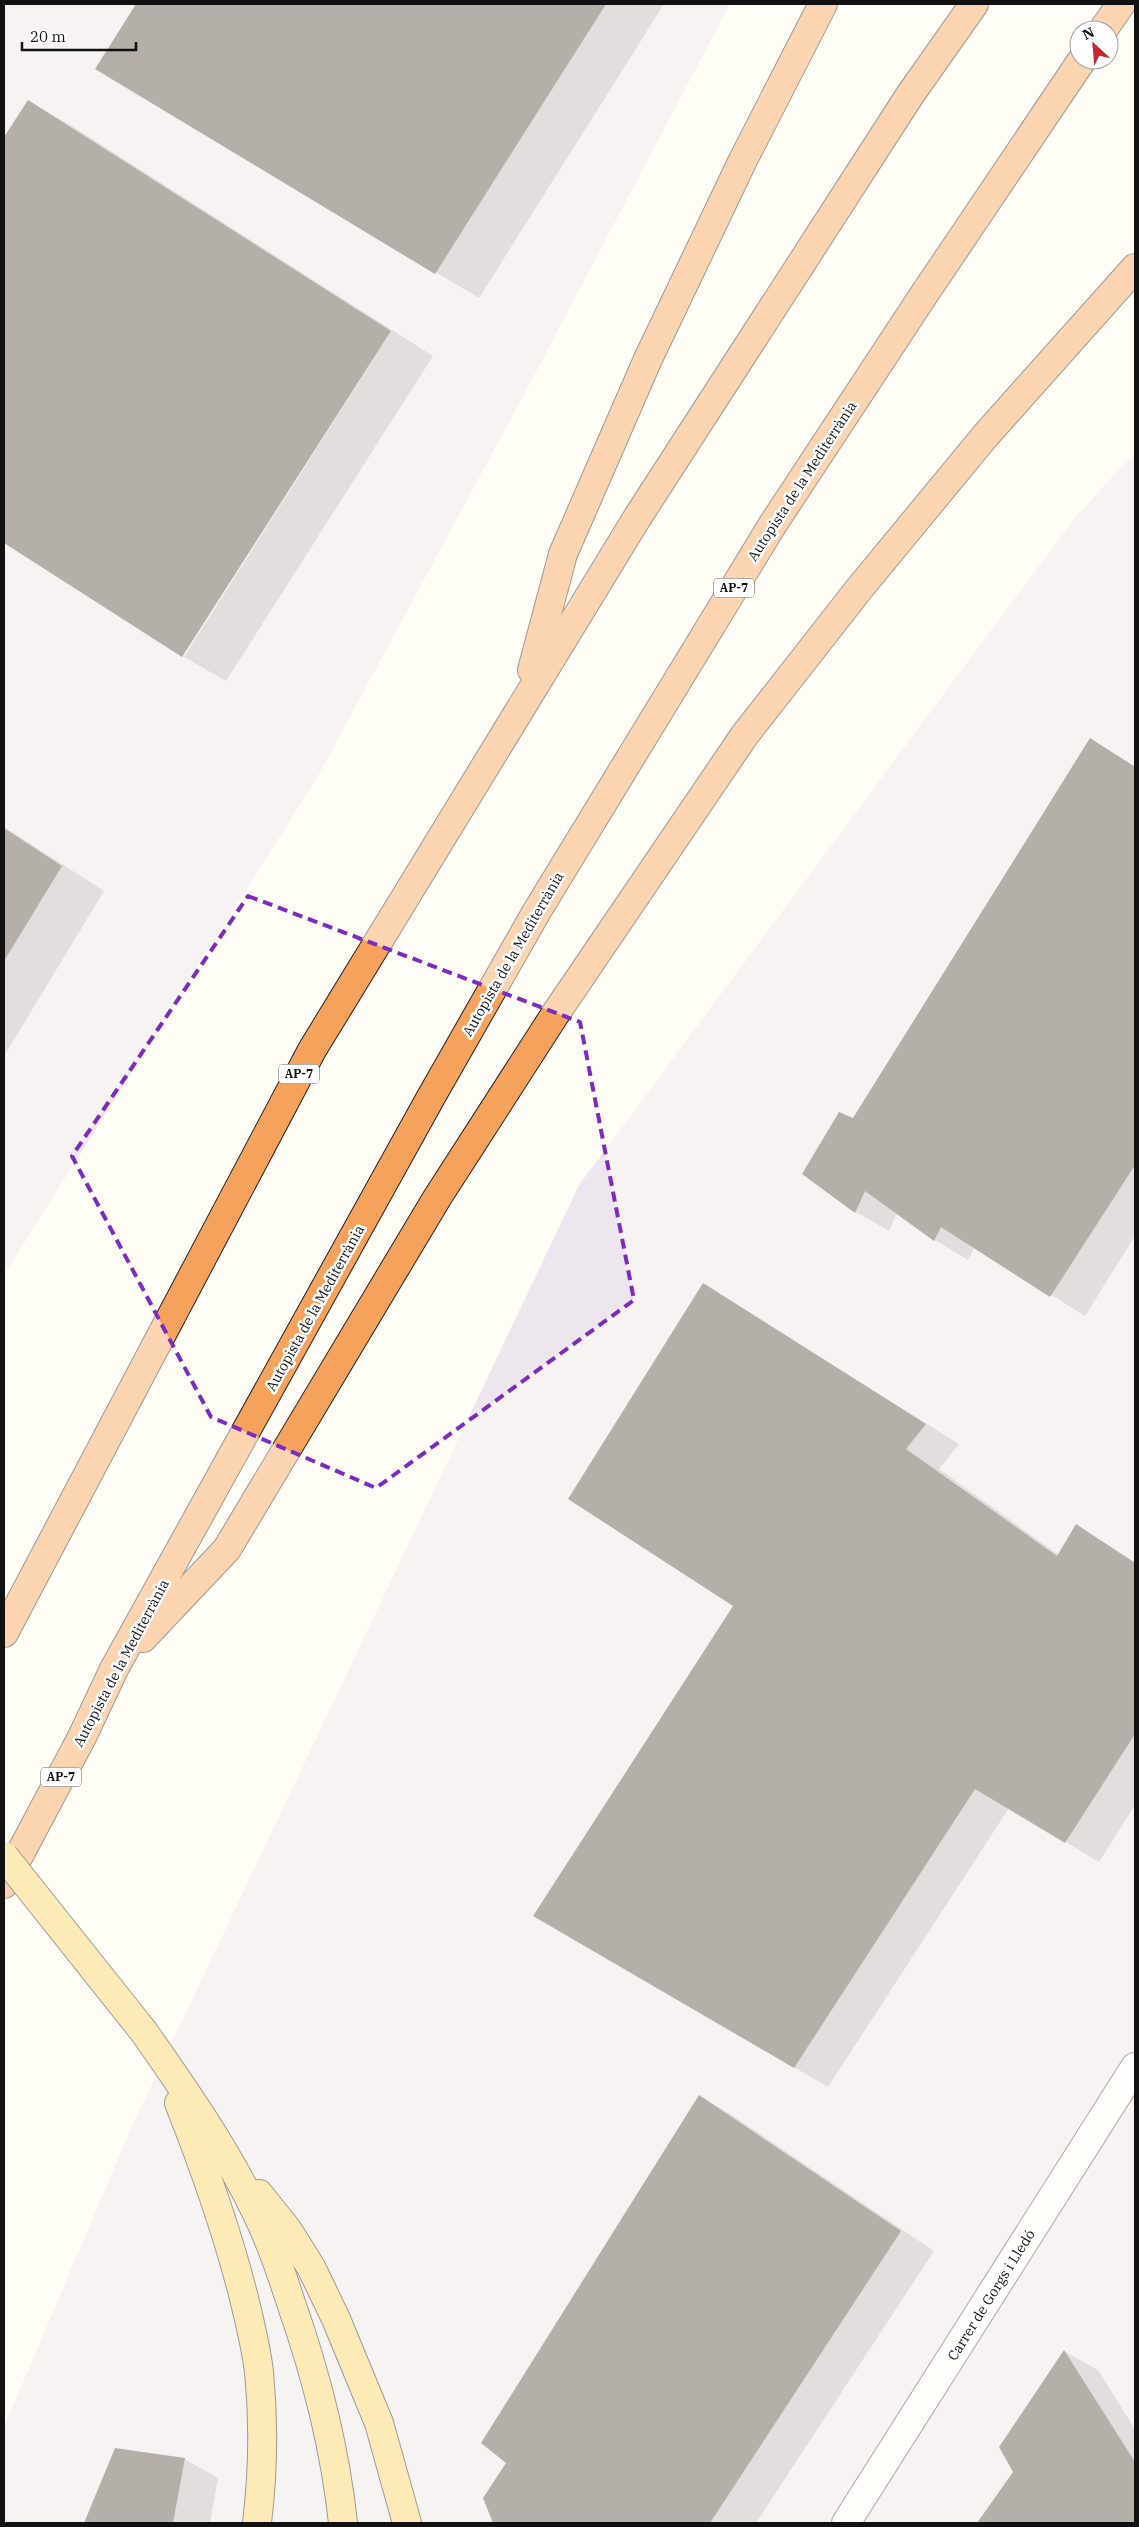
<svg xmlns="http://www.w3.org/2000/svg" width="1139" height="2527" font-family="'IBM Plex Serif',serif">
  <style>
    .industrial { fill: #eee6ef }
    .shadow { fill: #0003 }
    .building { fill: #5a524d }
    .lines { fill: none; stroke-linecap: round; stroke-linejoin: round }
    .minor-casing { stroke: #444; stroke-width: 30 }
    .major-casing { stroke: #222; stroke-width: 30 }
    .highway-casing { stroke: #222; stroke-width: 30 }
    .minor { stroke: #fff; stroke-width: 28 }
    .major { stroke: #f9d66b; stroke-width: 28 }
    .highway { stroke: #f5a25d; stroke-width: 28 }
    .major-bridge-casing { stroke: #222; stroke-width: 30; stroke-linecap: butt }
    .major-bridge { stroke: #f9d66b; stroke-width: 28 }
    .marked { fill: none; stroke: #7b2cbf; stroke-width: 4; stroke-dasharray: 10 6; stroke-linejoin: round }
    .labels { text-anchor: middle; stroke-width: 5; stroke-linejoin: round; paint-order: stroke }
    .shield { fill: #fff; stroke: #585858; stroke-width: 1 }
    .shield-label { font-size: 12px; font-weight: bold; fill: #111 }
    .street-label { font-size: 14px; fill: #111; stroke: #fff }
  </style>
  <rect width="100%" height="100%" fill="#fffdf5"/>
  <g class="industrial">
    <polygon points="4,4 730,4 527,389 318,776 4,1275"/>
    <polygon points="1135,452 1135,2523 4,2523 4,2427 132,2126 579,1185 1073,520"/>
  </g>
  <g class="shadow">
    <polygon points="138,4 664,4 479,298 97,69"/>
    <polygon points="29,102 72,126 390,329 182,656 4,541 4,139"/>
    <polygon points="392,330 433,356 226,681 184,657"/>
    <polygon points="1090,739 1135,766 1135,1236 1085,1316 975,1247 968,1260 935,1240 897,1213 889,1231 856,1212 804,1174 854,1120"/>
    <polygon points="4,827 104,891 4,1056"/>
    <polygon points="704,1285 959,1444 939,1469 1059,1555 1077,1526 1135,1562 1135,1805 1099,1862 1009,1808 828,2087 535,1916 735,1606"/>
    <polygon points="700,2096 733,2116 934,2251 756,2523 494,2523 485,2498 507,2462"/>
    <polygon points="1064,2351 1098,2370 1135,2429 1135,2523 979,2523 1015,2472"/>
    <polygon points="116,2450 184,2459 218,2478 210,2523 85,2523"/>
  </g>
  <g class="building">
    <polygon points="136,4 606,4 435,274 95,69"/>
    <polygon points="28,100 391,331 182,657 4,543 4,137"/>
    <polygon points="1090,738 1135,767 1135,1165 1050,1297 941,1227 934,1241 865,1191 855,1213 802,1174 839,1112 853,1118"/>
    <polygon points="4,828 62,866 4,961"/>
    <polygon points="703,1283 926,1424 906,1449 1057,1556 1076,1524 1135,1563 1135,1734 1065,1843 975,1789 794,2068 533,1916 733,1606 568,1499"/>
    <polygon points="699,2095 901,2231 710,2523 493,2523 483,2498 506,2463 481,2443"/>
    <polygon points="1064,2350 1135,2462 1135,2523 977,2523 1013,2472 999,2447"/>
    <polygon points="115,2448 185,2458 173,2523 84,2523"/>
  </g>
  <g class="lines">
    <defs>
      <polyline id="minor" points="846,2523 1135,2067"/>
      <g id="major">
        <path d="M144,2032C186,2092 228,2152 259,2218C272,2245 282,2275 291,2303C316,2374 335,2448 343,2523"/>
        <path d="M179,2103C204,2166 226,2228 243,2294C249,2319 256,2346 259,2372C264,2422 263,2473 257,2523"/>
        <polyline points="259,2194 287,2229 311,2267 336,2319 379,2423 407,2523"/>
      </g>
      <g id="highway">
        <polyline points="1103,30 1121,4"/>
        <polyline points="532,670 563,554 648,359 743,160 823,4"/>
        <polyline points="4,1633 312,1050 637,518 910,95 974,4"/>
        <polyline points="143,1638 227,1549 437,1198 556,1013 744,736 859,589 986,435 1135,268"/>
        <polyline points="4,1884 82,1737 114,1669 431,1097 537,911 773,524 923,296 1082,60"/>
      </g>
    </defs>
    <use href="#minor" class="minor-casing"/>
    <use href="#major" class="major-casing"/>
    <use href="#highway" class="highway-casing"/>
    <use href="#minor" class="minor"/>
    <use href="#major" class="major"/>
    <use href="#highway" class="highway"/>
    <defs>
      <polyline id="major-bridge" points="4,1856 144,2032"/>
    </defs>
    <use href="#major-bridge" class="major-bridge-casing"/>
    <use href="#major-bridge" class="major-bridge"/>
  </g>
  <path d="M0 0H1139V2527H0ZM248,896L580,1022L634,1300L376,1488L211,1417L72,1156Z" fill="#fffdf5" fill-opacity=".55" fill-rule="evenodd"/>
  <path class="marked" d="M248,896L580,1022L634,1300L376,1488L211,1417L72,1156Z"/>
  <g class="labels">
    <g class="shield">
      <rect x="714" y="578.5" width="40" height="19" rx="4"/>
      <rect x="279" y="1064.5" width="40" height="19" rx="4"/>
      <rect x="41" y="1767.5" width="40" height="19" rx="4"/>
    </g>
    <g class="shield-label">
      <text x="734" y="592">AP-7</text>
      <text x="299" y="1078">AP-7</text>
      <text x="61" y="1781">AP-7</text>
    </g>
    <g class="street-label">
      <text transform="translate(802 481) rotate(-57)" y="5">Autopista de la Mediterrània</text>
      <text transform="translate(513 954) rotate(-60)" y="5">Autopista de la Mediterrània</text>
      <text transform="translate(315 1308) rotate(-61)" y="5">Autopista de la Mediterrània</text>
      <text transform="translate(121 1663) rotate(-62)" y="5">Autopista de la Mediterrània</text>
      <text transform="translate(991 2295) rotate(-58)" y="5">Carrer de Gorgs i Lledó</text>
    </g>
  </g>
  <rect width="1139" height="2527" fill="none" stroke="#111111" stroke-width="10"/>
  <g transform="translate(1094 45) rotate(334)"><circle r="24" fill="#ffffff" stroke="#a0a0a0"/>
  <path d="M0-4L9 19L0 12L-9 19Z" fill="#c4262e"/>
  <text y="-8" font-size="14" font-weight="bold" text-anchor="middle" fill="#111111">N</text>
  </g>
  <path d="M22 42v8h114v-8" fill="none" stroke="#111111" stroke-width="2.5"/>
  <text x="30" y="42" font-size="15" fill="#111111" stroke="#ffffff" stroke-width="4" paint-order="stroke">20 m</text>
</svg>
